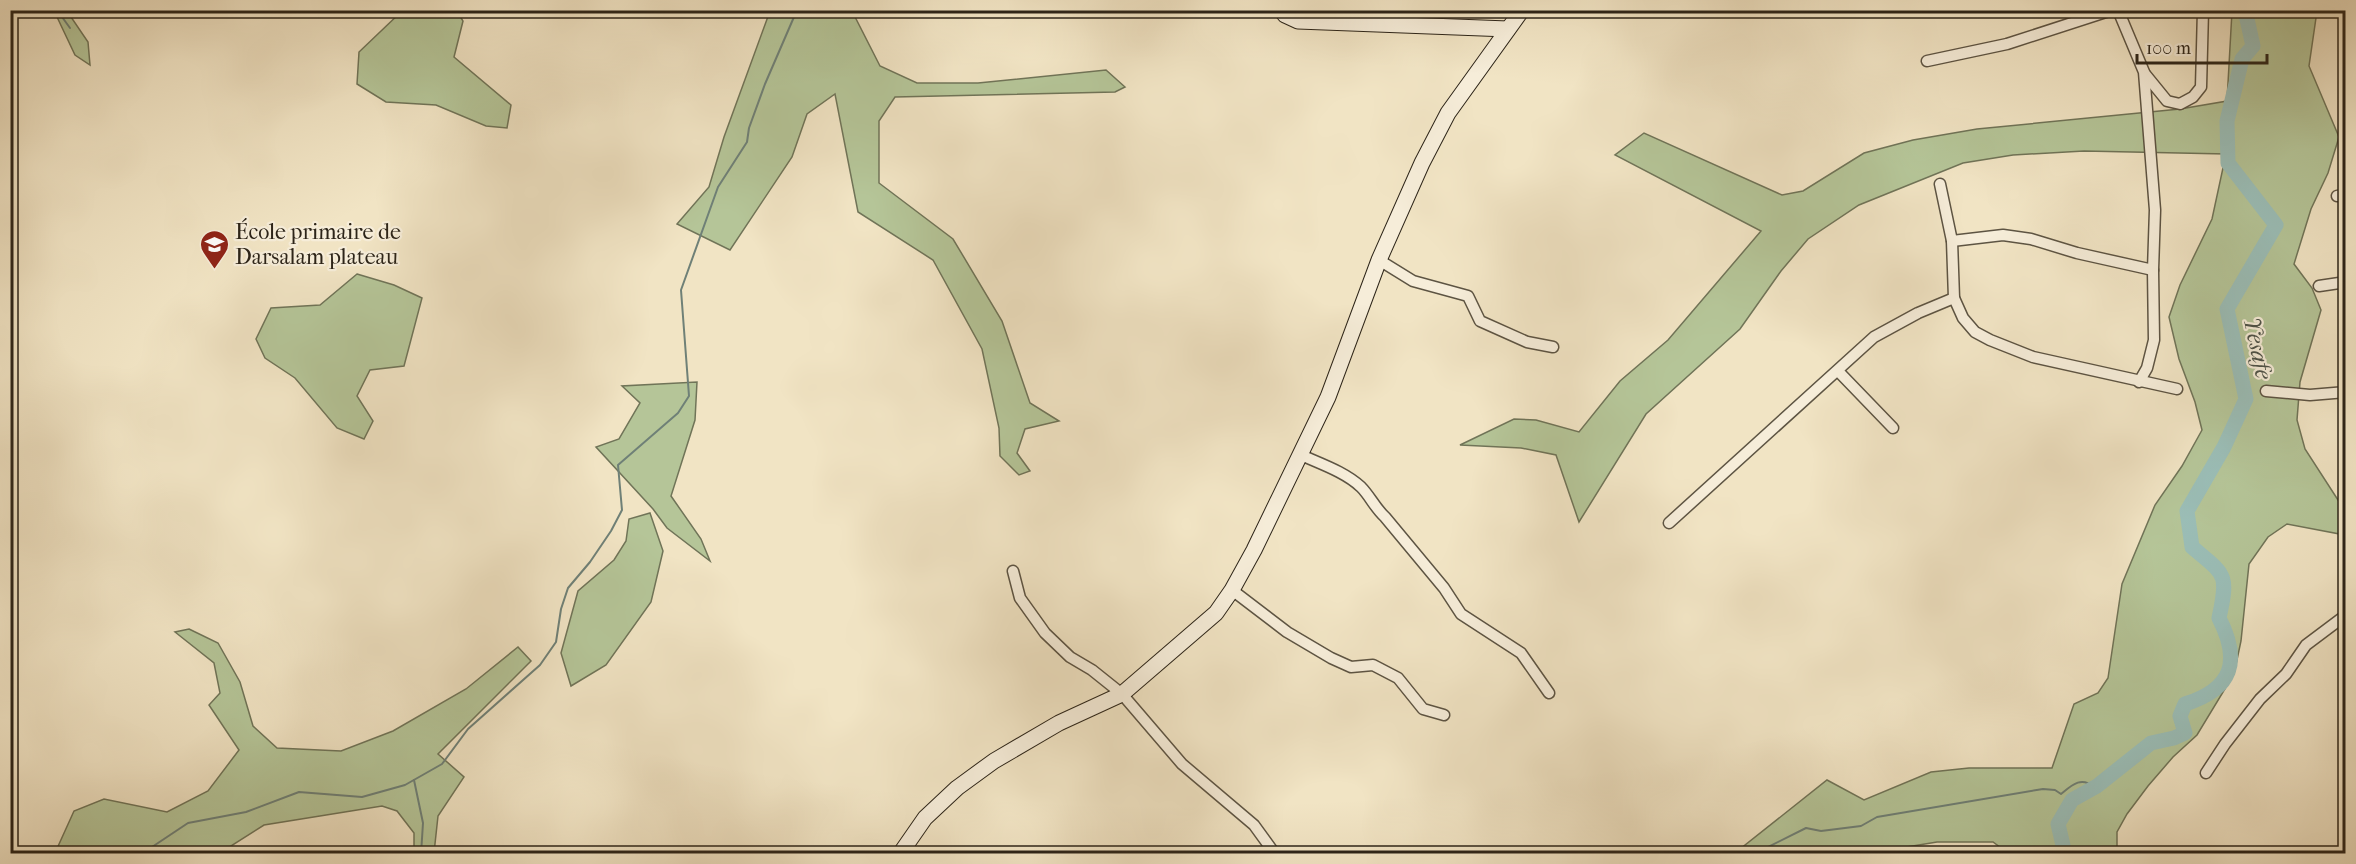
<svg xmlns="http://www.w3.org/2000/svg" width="2356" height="864" font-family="'IM FELL French Canon',serif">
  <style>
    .green { fill: #b5c598; stroke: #707458; stroke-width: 1.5 }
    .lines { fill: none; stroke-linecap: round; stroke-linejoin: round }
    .stream { stroke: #6f8077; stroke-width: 2 }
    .river { stroke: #9bbeb7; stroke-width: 15 }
    .street-casing { stroke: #5d5443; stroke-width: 13 }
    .secondary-casing { stroke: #2c2418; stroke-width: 17 }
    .street { stroke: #f6edd9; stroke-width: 10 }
    .secondary { stroke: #f6edd9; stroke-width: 15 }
    .labels { text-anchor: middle; stroke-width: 4.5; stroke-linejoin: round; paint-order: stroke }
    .poi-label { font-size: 22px; fill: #2c2418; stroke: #f6edd9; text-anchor: start }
    .water-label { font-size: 24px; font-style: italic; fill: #4d5248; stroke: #f6edd9 }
  </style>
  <rect width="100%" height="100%" fill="#f1e4c4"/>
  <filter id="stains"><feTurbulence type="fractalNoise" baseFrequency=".00333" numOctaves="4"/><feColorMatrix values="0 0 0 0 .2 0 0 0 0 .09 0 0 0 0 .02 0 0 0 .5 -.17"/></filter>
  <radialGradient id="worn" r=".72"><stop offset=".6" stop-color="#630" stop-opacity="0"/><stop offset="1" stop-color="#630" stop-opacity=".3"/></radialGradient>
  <g class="green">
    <polygon points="45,11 66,11 69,14 88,42 90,65 75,55 57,17"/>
    <polygon points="402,11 457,11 463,21 454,57 511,105 507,128 486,126 436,105 386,102 357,84 359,52"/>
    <polygon points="770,11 852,11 880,66 917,83 978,83 1106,70 1125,87 1115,92 895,97 879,121 879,183 953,239 1002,321 1030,403 1059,421 1025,429 1017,453 1030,471 1019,475 1000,456 999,428 982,349 933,260 858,212 835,94 807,114 792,157 730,250 677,224 709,187 724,137"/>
    <polygon points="2232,11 2317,11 2309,66 2339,137 2328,173 2311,209 2294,264 2312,288 2321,310 2300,382 2297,420 2305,449 2338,500 2345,501 2345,535 2287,524 2268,537 2249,564 2241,641 2234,674 2197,735 2173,757 2148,786 2127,814 2117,832 2117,853 2008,853 1993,842 1937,842 1864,854 1735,853 1827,780 1864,800 1931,772 1969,768 2052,768 2074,704 2098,693 2108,678 2122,584 2155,505 2182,466 2202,430 2195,402 2179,359 2169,317 2180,285 2212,219 2226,154 2084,151 2013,155 1963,163 1859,205 1808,239 1781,271 1740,329 1646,414 1579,522 1556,455 1521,448 1460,445 1514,419 1536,420 1579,432 1620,381 1668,340 1761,231 1615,155 1644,133 1782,195 1803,191 1864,153 1913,140 1977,129 2180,109 2227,101"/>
    <polygon points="357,274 394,285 422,298 404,366 370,370 357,396 373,421 364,439 337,428 295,378 265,358 256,339 271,308 320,305"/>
    <polygon points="697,382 695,420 671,496 701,539 710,561 667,528 653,509 596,447 619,439 640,403 622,386"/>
    <polygon points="650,513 663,551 651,602 606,665 571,686 561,653 578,591 614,560 626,541 629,519"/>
    <polygon points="189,629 218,643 240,682 253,726 277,748 341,751 393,731 466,689 518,647 531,661 438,754 464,777 438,816 434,853 414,853 414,833 397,811 382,806 264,825 220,853 55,853 74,811 104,799 167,812 208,791 239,750 209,705 220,693 214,663 175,632"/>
  </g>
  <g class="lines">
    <g class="stream">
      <polyline points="57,10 70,28"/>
      <polyline points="414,780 423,823 421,854"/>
      <polyline points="123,854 149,849 188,823 246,812 299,792 362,797 405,785 442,764 468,729 540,665 556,642 561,609 568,588 590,562 611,531 622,510 618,465 678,413 689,396 681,290 718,187 747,142 749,128 765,84 797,10"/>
      <path d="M1754,854L1806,828L1821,831L1861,826L1877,817L2043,789L2055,790L2061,794C2072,785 2081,776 2094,787"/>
    </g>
    <path class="river" d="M2065,854L2058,824L2072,800L2097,786L2151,743L2174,738L2185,733L2180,716L2185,704C2233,689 2241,661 2219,618C2229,573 2225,575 2192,547L2187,511L2224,447L2246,399L2227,309L2276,225L2228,163L2227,121L2242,59L2253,46L2245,10"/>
    <defs>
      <g id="street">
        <polyline points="2118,10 2144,72 2155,210 2153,270 2154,340 2147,368 2139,382"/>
        <polyline points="1927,61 2007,44 2112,10"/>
        <polyline points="2145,74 2167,101 2180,104 2193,97 2201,87 2203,10"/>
        <polyline points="1940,184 1952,241 1954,298 1963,318 1975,332 1990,340 2033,357 2177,389"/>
        <polyline points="2337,196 2346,194"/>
        <polyline points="1952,241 2003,235 2031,239 2077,253 2153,270"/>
        <polyline points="1379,260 1413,281 1468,296 1480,321 1527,342 1553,347"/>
        <polyline points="2319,286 2346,282"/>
        <polyline points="1838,371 1893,428"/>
        <polyline points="2266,391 2310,395 2346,392"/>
        <path d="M1301,455C1321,464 1345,472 1361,487C1370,496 1375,508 1385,517L1444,588L1461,614L1521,653L1549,693"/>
        <polyline points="1669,523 1874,337 1918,313 1954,298"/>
        <polyline points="1013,571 1020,598 1045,633 1070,657 1092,670 1122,694 1182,764 1254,825 1275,854"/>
        <polyline points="1232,590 1287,632 1331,658 1351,667 1373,665 1398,678 1423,709 1444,715"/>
        <polyline points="2206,773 2225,744 2260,699 2286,674 2306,645 2346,615"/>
      </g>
      <g id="secondary">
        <polyline points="1281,10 1285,15 1298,21 1508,29"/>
        <polyline points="900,854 925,818 957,788 994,761 1059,723 1122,694 1216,613 1232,590 1254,550 1328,397 1379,260 1422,163 1448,113 1522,10"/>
      </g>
    </defs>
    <use href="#street" class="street-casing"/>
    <use href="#secondary" class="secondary-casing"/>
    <use href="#street" class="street"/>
    <use href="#secondary" class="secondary"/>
  </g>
  <defs>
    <symbol id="school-pin" viewBox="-11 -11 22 30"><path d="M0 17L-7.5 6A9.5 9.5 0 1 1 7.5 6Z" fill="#8f2418" stroke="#f6edd9"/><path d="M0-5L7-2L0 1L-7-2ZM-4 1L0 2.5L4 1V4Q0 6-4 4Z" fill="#fff"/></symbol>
  </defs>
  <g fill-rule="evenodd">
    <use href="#school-pin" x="198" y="228" width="33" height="45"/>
  </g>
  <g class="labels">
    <g class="poi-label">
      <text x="235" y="239">École primaire de<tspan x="235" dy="25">Darsalam plateau</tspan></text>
    </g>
    <g class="water-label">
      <text transform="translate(2258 348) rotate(78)" y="8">Yesafe</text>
    </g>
  </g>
  <rect width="2356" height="864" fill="none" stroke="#f1e4c4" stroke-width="36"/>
  <rect x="12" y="12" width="2332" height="840" fill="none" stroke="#2c2418" stroke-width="3"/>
  <rect x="18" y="18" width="2320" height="828" fill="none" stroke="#2c2418" stroke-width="1.5"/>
  <path d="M2137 54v9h130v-9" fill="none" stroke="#2c2418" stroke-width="3"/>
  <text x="2146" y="54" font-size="18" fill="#2c2418" stroke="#f6edd9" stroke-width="4.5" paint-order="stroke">100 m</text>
  <rect width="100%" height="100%" filter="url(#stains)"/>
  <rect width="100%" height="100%" fill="url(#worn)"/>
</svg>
